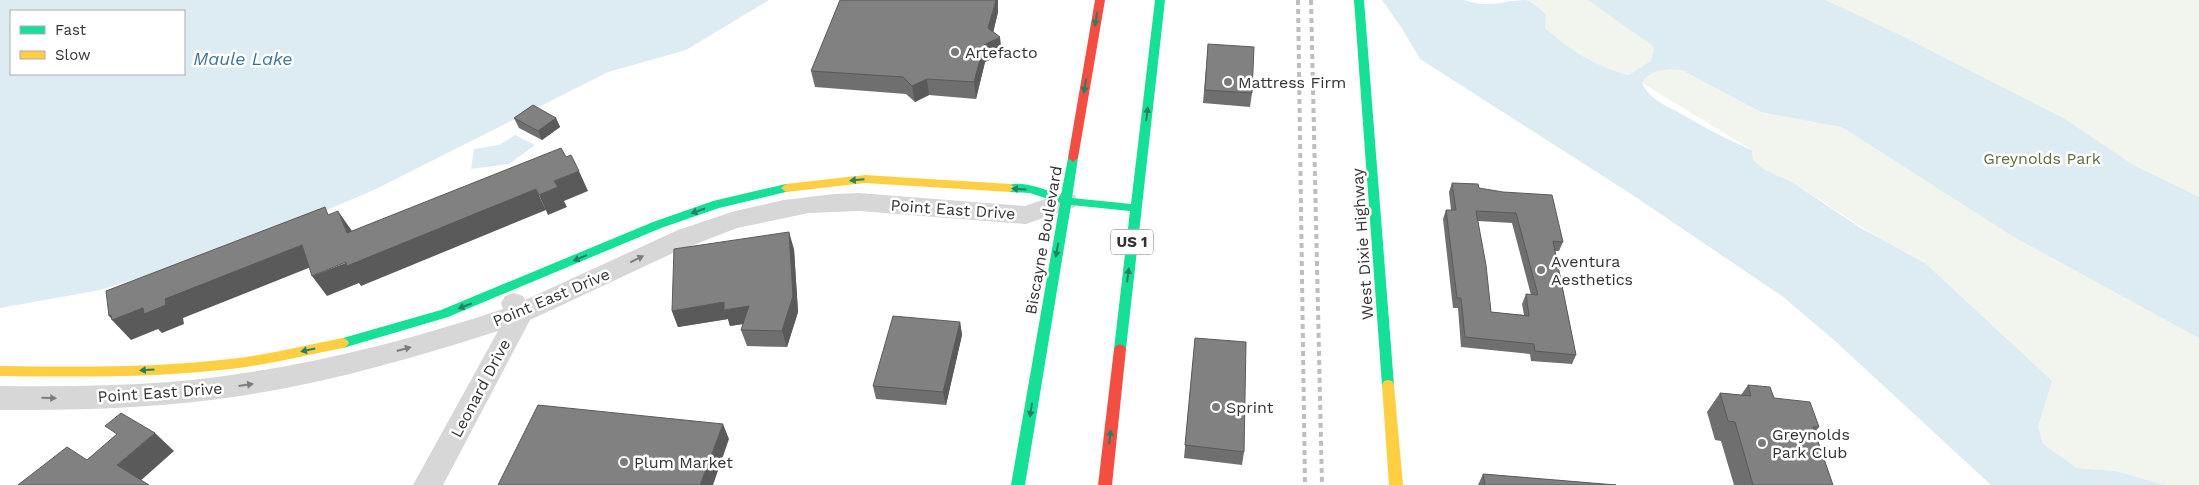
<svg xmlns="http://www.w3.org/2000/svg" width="2199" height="485" font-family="'Work Sans',sans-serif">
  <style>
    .green { fill: #f1f5ed }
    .water { fill: #ddebf3; fill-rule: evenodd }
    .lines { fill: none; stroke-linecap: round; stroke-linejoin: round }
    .street { fill: #d7d7d7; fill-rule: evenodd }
    .fast { fill: #16e098; fill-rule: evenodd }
    .slow { fill: #ffcf43; fill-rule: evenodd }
    .jam { fill: #f24e42; fill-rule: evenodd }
    .rail { stroke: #bebebe; stroke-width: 4; stroke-dasharray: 5 4; stroke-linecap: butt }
    .wall { fill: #6f6f6f; fill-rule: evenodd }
    .shaded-wall { fill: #5a5a5a }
    .building { fill: #818181; stroke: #5a5a5a; fill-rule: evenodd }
    .oneway { fill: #268160 }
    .oneway2 { fill: #7d7d7d }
    .poi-dot { fill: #7a7a7a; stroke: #fff; stroke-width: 2 }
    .labels { text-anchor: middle; stroke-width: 5; stroke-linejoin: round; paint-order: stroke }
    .shield { fill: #fff; stroke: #707070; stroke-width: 1 }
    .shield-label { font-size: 15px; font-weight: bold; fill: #333 }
    .poi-label { font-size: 16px; fill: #333; stroke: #fff; text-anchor: start }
    .park-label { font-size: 16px; fill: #56703f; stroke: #fff }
    .street-label { font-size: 16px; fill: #333; stroke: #fff }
    .water-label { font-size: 18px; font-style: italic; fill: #3f7597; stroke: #fff }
  </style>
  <rect width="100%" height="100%" fill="#fff"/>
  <polygon class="green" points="1526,0 2199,0 2199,485 2164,485 2116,471 2077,468 2043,444 2038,427 2052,381 1885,242 1792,182 1765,170 1753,160 1752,150 1629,75 1592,63 1565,47 1545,28 1545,14"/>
  <g class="water">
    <path d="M0,0H769L686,50L608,72L374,190L315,215L167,269L100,290L0,308ZM11,11H184V74H11Z"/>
    <path d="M1382,0H1464C1490,9 1504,0 1526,0C1533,2 1540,10 1546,14L1545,28C1570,51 1595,66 1629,75L1651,61L1654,51L1653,46L1588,0H1825L1898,34L2065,119L2133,165L2199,197V338L2014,237L1842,127L1761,112L1682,70C1669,68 1649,69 1642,83C1651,102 1669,106 1685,116C1707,129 1728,140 1752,150L1753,160L1765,170L1792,182L1859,227L1926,264L2052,381L2038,427L2043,444L2077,468L2116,471L2164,485H1991L1835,341L1782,296L1631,194L1420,59L1401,27Z"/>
    <polygon points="515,135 535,145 509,164 471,169 474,149 499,145"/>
  </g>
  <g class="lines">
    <path class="street" d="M1066,192L1075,195L1078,201L1075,207L1026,224L859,211L809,213L737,228L673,253L530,320L443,485H413L498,331C404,361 310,388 211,400C141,409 71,410 0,410V386C57,387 114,386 170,382C284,372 395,345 503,309L501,303L505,296L514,293L523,296L525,300L678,230L735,211L784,200L834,194L859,193L1025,206Z"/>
    <g class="fast">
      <path d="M1155,0H1165L1126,349L1124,352L1120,354L1116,352L1114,349L1130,211L1071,205L1025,485H1011L1060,203L1030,193L1010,192L1005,188C1014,177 1049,191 1061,195L1068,158L1073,154L1078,158L1072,198L1131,204Z"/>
      <polygon points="1354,0 1364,0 1394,385 1392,389 1388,390 1384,389 1382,385"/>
      <polygon points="786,184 790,185 791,188 790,191 719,208 661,228 448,317 343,348 339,346 337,343 339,340 343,338 441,310 653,222 713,201"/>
    </g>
    <g class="slow">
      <polygon points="865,175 1010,184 1015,188 1010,192 865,183 786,192 781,188 786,184"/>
      <path d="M343,338L347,340L349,343L347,346L343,348C308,355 274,363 239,368C159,378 80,377 0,376V366C80,367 159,368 239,358C274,353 308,345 343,338Z"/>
      <polygon points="1388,380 1392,381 1394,385 1403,485 1389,485 1382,385 1384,381"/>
    </g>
    <g class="jam">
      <polygon points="1095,0 1105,0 1078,158 1073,162 1068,158"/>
      <polygon points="1120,344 1124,346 1126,349 1112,485 1098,485 1114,349 1116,346"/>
    </g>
    <g class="rail">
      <polyline points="1298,0 1305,485"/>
      <polyline points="1311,0 1322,485"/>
    </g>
  </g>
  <g class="wall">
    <polygon points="998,12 993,32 1002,54 985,62 976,99 929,95 915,102 906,94 815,87 811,71"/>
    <polygon points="1208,44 1252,93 1250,107 1203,103"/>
    <polygon points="514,118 556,118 560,127 542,140 519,128"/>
    <path d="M1452,183L1479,188L1563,242L1559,251H1555L1576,355L1572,364L1531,361L1530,354L1461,347L1458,308H1453L1443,219L1446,210H1451L1449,192ZM1478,221L1512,223L1531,295L1526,294L1522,304L1524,315L1491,312Z"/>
    <polygon points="794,249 798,312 787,347 747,346 741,330 743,324 730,326 728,319 678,327 672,311"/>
    <polygon points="960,322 962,335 946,405 876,399 873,386"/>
    <polygon points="1195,338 1244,452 1242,465 1184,458"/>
    <polygon points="1748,385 1774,398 1819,427 1815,432 1833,485 1734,485 1721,441 1715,440 1707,412 1720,393 1741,395"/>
    <polygon points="1483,474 1616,485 1478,485"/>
  </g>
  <g class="shaded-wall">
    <polygon points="996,0 998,0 998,12 991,42 1000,37 1002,54 985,62 976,99 974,82"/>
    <polygon points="927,79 929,95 915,102 912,86"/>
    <polygon points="556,118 560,127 542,140 538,131"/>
    <polygon points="579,171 588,191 564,201 567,207 548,215 539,195 554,181"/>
    <polygon points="536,189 546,210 361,286 359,283 327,296 312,276"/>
    <polygon points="338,211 352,231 360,253 347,233"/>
    <polygon points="789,232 794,249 798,312 787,347 782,331"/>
    <polygon points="302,245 316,265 183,318 184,324 162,333 158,329 131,340 112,320 113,320 109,316"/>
    <polygon points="724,302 749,306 755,322 730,326 728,319 678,327 672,311"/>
    <polygon points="960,322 962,335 946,405 943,392"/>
    <polygon points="723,424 729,439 713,485 700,485"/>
    <polygon points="155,433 174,451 138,483 117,465"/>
  </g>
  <g class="building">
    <polygon points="840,0 996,0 988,28 1000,37 984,45 974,82 927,79 912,86 903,77 811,71"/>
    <polygon points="1208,44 1254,47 1252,93 1205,90"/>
    <polygon points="533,105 556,118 538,131 514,118"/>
    <polygon points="561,148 566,157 571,155 579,171 554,181 558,187 539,195 536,189 347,266 346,262 312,276 302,245 165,299 166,305 144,314 143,308 112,320 111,315 109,316 106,291 325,207 328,215 338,211 347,233"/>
    <path d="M1452,183L1478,184L1479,188L1503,192L1552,195L1563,242L1553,241L1576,355L1535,351L1534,344L1465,337L1461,298H1457L1446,210H1456ZM1476,211L1516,213L1538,295L1526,294L1529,316L1491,312L1486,265Z"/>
    <polygon points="789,232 793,296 782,331 741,330 749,306 724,310 724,302 672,311 674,249"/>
    <polygon points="893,316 960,322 943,392 873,386"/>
    <polygon points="1195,338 1246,342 1244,452 1185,445"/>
    <polygon points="1748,385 1770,387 1774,398 1810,402 1819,427 1813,427 1833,485 1753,485 1735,422 1728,421 1720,393 1751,396"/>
    <polygon points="538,405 723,424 700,485 498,485"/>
    <polygon points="121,413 155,433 117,465 149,485 18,485 67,447 87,460 117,434 105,426"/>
    <polygon points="1483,474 1616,485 1485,485"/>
  </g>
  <defs><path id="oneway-solid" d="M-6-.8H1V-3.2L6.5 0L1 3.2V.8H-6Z" transform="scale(1.25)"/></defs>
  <g class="oneway">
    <use href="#oneway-solid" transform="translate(1096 19) rotate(100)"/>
    <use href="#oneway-solid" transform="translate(1085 86) rotate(100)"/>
    <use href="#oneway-solid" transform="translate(1147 114) rotate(-83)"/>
    <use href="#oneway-solid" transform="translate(857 180) rotate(175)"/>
    <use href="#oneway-solid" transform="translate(1019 189) rotate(-176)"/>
    <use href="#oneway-solid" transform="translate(698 211) rotate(161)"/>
    <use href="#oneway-solid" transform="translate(1057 250) rotate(100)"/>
    <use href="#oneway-solid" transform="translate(580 258) rotate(157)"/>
    <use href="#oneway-solid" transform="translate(1128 275) rotate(-83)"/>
    <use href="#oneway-solid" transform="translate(465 306) rotate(159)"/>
    <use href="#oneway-solid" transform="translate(308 350) rotate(168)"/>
    <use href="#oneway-solid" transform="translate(147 370) rotate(176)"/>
    <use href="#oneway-solid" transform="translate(1031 410) rotate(99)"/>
    <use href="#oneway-solid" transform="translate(1110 437) rotate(-84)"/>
  </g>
  <g class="oneway2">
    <use href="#oneway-solid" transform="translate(637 259) rotate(-26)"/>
    <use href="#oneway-solid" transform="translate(404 349) rotate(-15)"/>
    <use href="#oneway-solid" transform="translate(246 385) rotate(-8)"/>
    <use href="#oneway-solid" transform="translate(49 398) rotate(1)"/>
  </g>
  <g class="poi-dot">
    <circle cx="955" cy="52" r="5"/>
    <circle cx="1228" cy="82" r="5"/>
    <circle cx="1541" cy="270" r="5"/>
    <circle cx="1216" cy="407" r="5"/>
    <circle cx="1762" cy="443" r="5"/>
    <circle cx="624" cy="462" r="5"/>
  </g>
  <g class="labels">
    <rect class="shield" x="1111" y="229.5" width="42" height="25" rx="4"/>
    <g class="shield-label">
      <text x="1132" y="247">US 1</text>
    </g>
    <g class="poi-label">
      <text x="965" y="58">Artefacto</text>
      <text x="1238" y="88">Mattress Firm</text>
      <text x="1551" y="267">Aventura<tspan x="1551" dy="18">Aesthetics</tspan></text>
      <text x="1226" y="413">Sprint</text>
      <text x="1772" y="440">Greynolds<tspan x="1772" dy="18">Park Club</tspan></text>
      <text x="634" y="468">Plum Market</text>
    </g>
    <g class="park-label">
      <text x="2042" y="164">Greynolds Park</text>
    </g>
    <g class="street-label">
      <text transform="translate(953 209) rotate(4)" y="6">Point East Drive</text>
      <text transform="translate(1043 240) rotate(-80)" y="6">Biscayne Boulevard</text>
      <text transform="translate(1362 244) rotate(-94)" y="6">West Dixie Highway</text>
      <text transform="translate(551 297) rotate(-23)" y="6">Point East Drive</text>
      <text transform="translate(480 388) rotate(-62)" y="6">Leonard Drive</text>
      <text transform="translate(160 392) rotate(-4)" y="6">Point East Drive</text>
    </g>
    <g class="water-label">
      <text x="243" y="65">Maule Lake</text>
    </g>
  </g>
  <rect x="10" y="10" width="175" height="65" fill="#ffffff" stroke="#adadad"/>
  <rect x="20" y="26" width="25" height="8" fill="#16e098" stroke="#adadad"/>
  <text x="55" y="35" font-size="15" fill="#333333">Fast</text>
  <rect x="20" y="51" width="25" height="8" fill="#ffcf43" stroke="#adadad"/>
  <text x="55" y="60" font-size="15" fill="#333333">Slow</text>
</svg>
